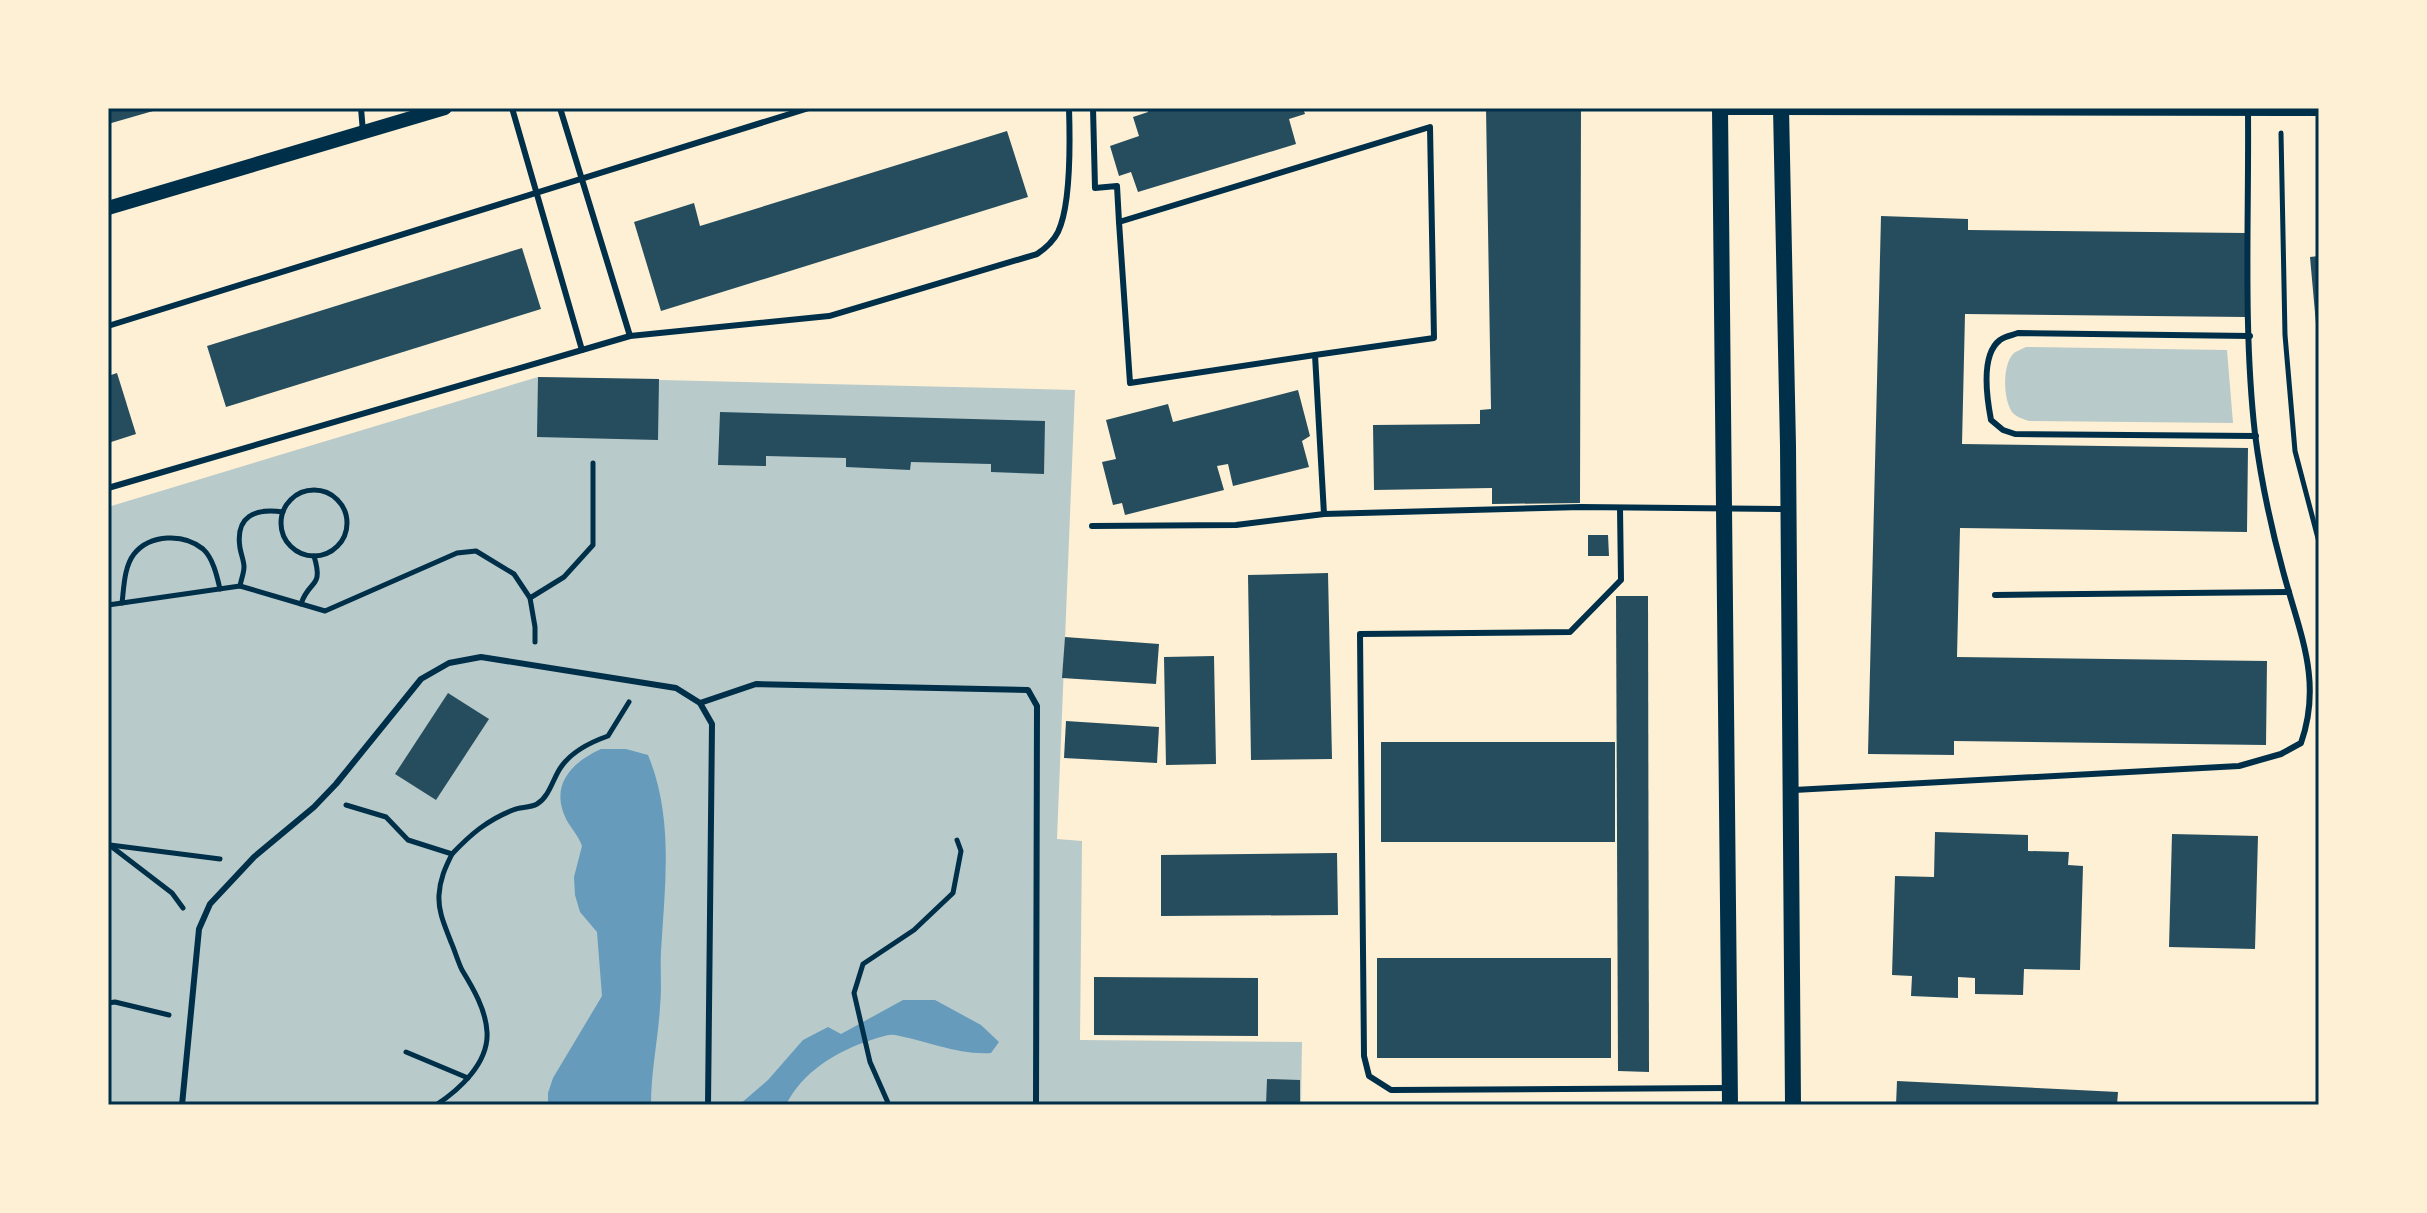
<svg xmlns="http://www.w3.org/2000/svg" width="2427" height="1213" font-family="Lato,sans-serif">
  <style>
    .green { fill: #b9caca }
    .water { fill: #669bbc }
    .building { fill: #264d5e }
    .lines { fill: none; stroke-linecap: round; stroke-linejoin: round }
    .path { stroke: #003049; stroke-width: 5 }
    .service { stroke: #003049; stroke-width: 6 }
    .minor { stroke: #003049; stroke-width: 8 }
    .tertiary { stroke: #003049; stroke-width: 14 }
    .secondary { stroke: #003049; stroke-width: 16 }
    .neatline { fill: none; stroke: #003049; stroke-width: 3 }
  </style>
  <rect width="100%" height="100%" fill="#fdf0d5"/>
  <g class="green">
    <path d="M2026,347L2227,350L2233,423L2029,421C2023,419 2016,417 2012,412C2003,399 2002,364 2014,353C2015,352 2024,348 2026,347Z"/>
    <polygon points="538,377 1075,390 1057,839 1082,841 1080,1040 1302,1042 1301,1105 108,1105 108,507"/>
  </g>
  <g class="water">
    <path d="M601,749H626L648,755C674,818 665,885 661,951C660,969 662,988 660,1007C658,1040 651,1071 651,1105H548V1093L553,1078L602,996L597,932L580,912L575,895L574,877L582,846C579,837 574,832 569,824C548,789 568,764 601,749Z"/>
    <path d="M903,1000H935L981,1025L999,1042L991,1053C957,1055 928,1041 895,1035C887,1034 879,1038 871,1040C837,1051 802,1072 786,1105H739L768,1080L803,1040L828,1027L841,1034Z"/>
  </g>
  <g class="building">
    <polygon points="108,108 160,108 160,109 108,124"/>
    <polygon points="1147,108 1303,108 1305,114 1289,119 1296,144 1138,192 1131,172 1119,176 1110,146 1139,136 1133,117 1148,112"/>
    <polygon points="1486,108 1581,108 1580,503 1492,504 1492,488 1374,490 1373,425 1480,424 1480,410 1491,409"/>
    <polygon points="1007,131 1028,197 661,311 634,222 694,203 700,226"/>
    <polygon points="1881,216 1968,219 1968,230 2246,233 2245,317 1965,314 1962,444 2248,448 2247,532 1960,528 1957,657 2267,661 2266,745 1954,741 1954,755 1868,754"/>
    <polygon points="522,248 541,309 226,407 207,346"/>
    <polygon points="2319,256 2319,334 2317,335 2310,257"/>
    <polygon points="117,373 136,434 108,443 108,376"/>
    <polygon points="538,377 659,379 658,440 537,437"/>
    <polygon points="1298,390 1310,436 1302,441 1309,467 1233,486 1228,464 1217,466 1224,490 1125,515 1122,503 1113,505 1102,462 1116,459 1106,420 1168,404 1173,422"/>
    <polygon points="720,412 1045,421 1044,474 991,472 991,464 911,462 910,470 846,467 846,458 766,456 766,466 718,465"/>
    <polygon points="1588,535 1608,535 1609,556 1588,556"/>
    <polygon points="1328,573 1332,759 1251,760 1248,575"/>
    <polygon points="1616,596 1648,596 1649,1072 1618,1071"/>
    <polygon points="1065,637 1159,644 1156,684 1062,678"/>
    <polygon points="1214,656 1216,764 1166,765 1164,657"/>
    <polygon points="448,693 489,719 436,800 395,774"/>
    <polygon points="1066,721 1159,727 1157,763 1064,758"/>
    <rect x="1381" y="742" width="234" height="100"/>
    <polygon points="1935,832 2028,835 2028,851 2069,852 2068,865 2083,866 2080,970 2024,969 2023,995 1975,994 1975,978 1958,977 1958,998 1911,996 1912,976 1892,975 1895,876 1934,877"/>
    <polygon points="2172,834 2258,836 2255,949 2169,947"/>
    <polygon points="1337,853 1338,915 1161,916 1161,855"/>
    <rect x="1377" y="958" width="234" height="100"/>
    <polygon points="1094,977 1258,978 1258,1036 1094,1035"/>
    <polygon points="1267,1079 1300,1080 1300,1105 1266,1105"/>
    <polygon points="1897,1081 2118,1092 2117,1105 1896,1105"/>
  </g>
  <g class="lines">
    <g class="path">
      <polyline points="2281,133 2285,335 2295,451 2319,542"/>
      <circle cx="314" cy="523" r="33"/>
      <path d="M240,586C241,580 244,573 244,567C244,561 241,554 240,548C235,516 255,508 283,512"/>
      <polyline points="530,598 564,577 593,545 593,463"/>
      <path d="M122,603C124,587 124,567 134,554C150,534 184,533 203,549C213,558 217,576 220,589"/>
      <path d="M301,604C309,579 324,589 314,556"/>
      <polyline points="108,605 240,586 325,611 457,553 476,551 514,574 530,598 535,627 535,642"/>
      <path d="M346,805L386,817L408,840L452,854C445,868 440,879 439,895C438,912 445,926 451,942C455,951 458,962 462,970C473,988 486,1010 487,1032C489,1063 459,1090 436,1105"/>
      <polyline points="110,845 220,859"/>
      <polyline points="112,847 172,893 183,908"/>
      <path d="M452,854C470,835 487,820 513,810C520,807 530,808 537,804C550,796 553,778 561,767C572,751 591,742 608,736L629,702"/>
      <polyline points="108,1003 115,1002 169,1015"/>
      <polyline points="406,1052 468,1078"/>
      <polyline points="889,1105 870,1062 854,993 863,964 914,930 953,893 961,851 957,840"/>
    </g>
    <g class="service">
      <polyline points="361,108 363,132"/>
      <polyline points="512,108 582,350"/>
      <polyline points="560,108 630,336"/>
      <polyline points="1093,108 1095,188 1117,186 1119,222"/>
      <polyline points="108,326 809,108"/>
      <path d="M2250,336L2018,333C2013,335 2005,336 2000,340C1980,355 1987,399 1991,420L2003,430L2015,434L2256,436"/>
      <polyline points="1315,355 1434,338 1430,127 1119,222 1130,383 1315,355 1324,514 1581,507 1788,509"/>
      <path d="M108,488L630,336L829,316L1037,254C1046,248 1053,242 1058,232C1071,205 1070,139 1069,108"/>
      <polyline points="1620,508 1621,580 1570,632 1360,634 1364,1056 1369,1076 1391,1090 1727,1088"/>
      <polyline points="1092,526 1236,525 1324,514"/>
      <polyline points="1995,595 2289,592"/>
      <polyline points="700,703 756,684 1028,690 1037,706 1036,1105"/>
      <path d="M1794,790L2239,766L2281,754L2301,743C2323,680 2299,632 2283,571C2271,527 2261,480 2255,434C2243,328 2249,219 2248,112"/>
      <polyline points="182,1105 199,929 210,904 254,857 314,807 336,784 421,679 449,663 481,657 676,688 700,703 712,724 708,1105"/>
    </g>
    <polyline class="minor" points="1721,111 2319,112"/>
    <polyline class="tertiary" points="108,208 445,108"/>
    <g class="secondary">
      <polyline points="1720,108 1730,1105"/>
      <polyline points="1781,108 1788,446 1793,1105"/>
    </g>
  </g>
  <rect width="2427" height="1213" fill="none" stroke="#fdf0d5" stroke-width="220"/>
  <rect x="110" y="110" width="2207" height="993" class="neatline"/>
</svg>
